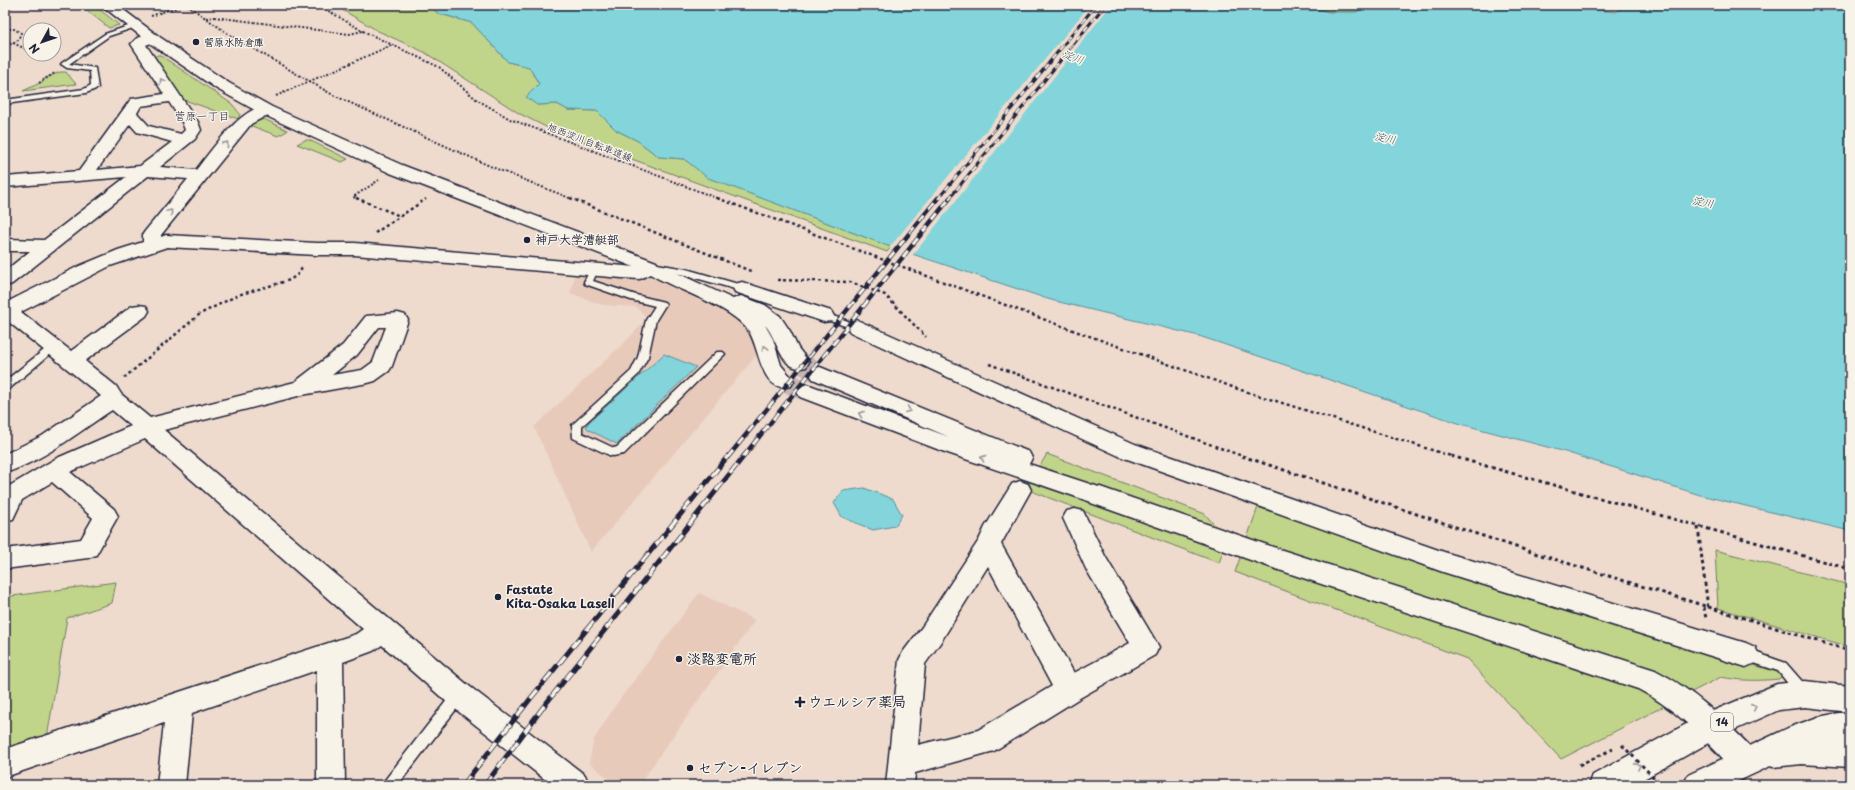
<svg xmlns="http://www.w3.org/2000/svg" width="1855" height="790" font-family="'Playpen Sans','Klee One',sans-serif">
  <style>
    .built { fill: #e8cabb }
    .green { fill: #c0d48a; stroke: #717b62 }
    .water { fill: #83d5db; stroke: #5c8d9b }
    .pier { fill: #eedbce }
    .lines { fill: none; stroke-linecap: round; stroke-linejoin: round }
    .street-tunnel { stroke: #c5b6b1; stroke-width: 20; stroke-dasharray: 20 10; stroke-linecap: butt }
    .lane-casing { stroke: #22223b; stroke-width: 3 }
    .street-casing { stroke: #22223b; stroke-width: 3 }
    .secondary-casing { stroke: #22223b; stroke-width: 3 }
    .primary-casing { stroke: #22223b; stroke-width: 3 }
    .path-far2 { stroke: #22223b; stroke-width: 2; stroke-dasharray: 2 2; stroke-linecap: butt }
    .path-far1 { stroke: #22223b; stroke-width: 2.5; stroke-dasharray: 3 3; stroke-linecap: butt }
    .path { stroke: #22223b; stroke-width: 3; stroke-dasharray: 3.5 3.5; stroke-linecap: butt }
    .lane { fill: #f7f3e8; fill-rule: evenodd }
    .street { fill: #f7f3e8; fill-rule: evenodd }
    .secondary { fill: #f7f3e8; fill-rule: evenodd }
    .primary { fill: #f7f3e8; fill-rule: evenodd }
    .rail-far2-casing { stroke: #22223b; stroke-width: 3 }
    .rail-far1-casing { stroke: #22223b; stroke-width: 4.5 }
    .rail-casing { stroke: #22223b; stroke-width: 5 }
    .rail-far2 { stroke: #f7f3e8; stroke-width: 2; stroke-dasharray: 6; stroke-linecap: butt }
    .rail-far1 { stroke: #f7f3e8; stroke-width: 3; stroke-dasharray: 8; stroke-linecap: butt }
    .rail { stroke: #f7f3e8; stroke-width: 3.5; stroke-dasharray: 11; stroke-linecap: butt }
    .path-bridge { stroke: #22223b; stroke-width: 3; stroke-dasharray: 3.5 3.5; stroke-linecap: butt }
    .oneway { stroke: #97959a }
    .poi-dot { fill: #22223b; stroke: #f7f3e8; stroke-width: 1.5 }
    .labels { text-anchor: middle; stroke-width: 3; stroke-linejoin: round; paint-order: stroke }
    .far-poi-label { font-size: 10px; font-weight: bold; fill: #22223b; stroke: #f7f3e8; text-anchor: start }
    .far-street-label { font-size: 10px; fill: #22223b; stroke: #f7f3e8 }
    .far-water-label { font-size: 11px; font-style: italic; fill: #3f586b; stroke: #f7f3e8 }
    .far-neighbourhood-label { font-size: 11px; fill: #22223b; stroke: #f7f3e8 }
    .shield { fill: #f7f3e8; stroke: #62616f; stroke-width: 1 }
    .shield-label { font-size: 11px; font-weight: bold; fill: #22223b }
    .poi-label { font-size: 12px; font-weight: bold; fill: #22223b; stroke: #f7f3e8; text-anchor: start }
    .near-poi-label { font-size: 14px; font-weight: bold; fill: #22223b; stroke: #f7f3e8; text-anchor: start }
  </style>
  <rect width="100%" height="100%" fill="#eedbce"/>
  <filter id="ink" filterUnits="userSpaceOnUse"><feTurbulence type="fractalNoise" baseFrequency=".025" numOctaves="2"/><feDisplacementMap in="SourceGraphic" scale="8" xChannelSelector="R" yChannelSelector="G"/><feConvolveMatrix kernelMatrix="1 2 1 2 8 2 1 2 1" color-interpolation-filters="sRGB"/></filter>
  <g filter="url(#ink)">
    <g class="built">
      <polygon points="575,275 656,278 734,317 749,332 756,356 591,552 534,427 625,342 645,321 645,316 636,307 602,305 570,293"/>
      <polygon points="699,593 755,620 639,785 617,785 589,763 594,739 617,703"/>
    </g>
    <g class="green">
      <polygon points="80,5 94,5 119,25 109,28"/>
      <polygon points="334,5 431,5 437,13 472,23 508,62 529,67 539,84 537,105 557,104 568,110 597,111 616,130 638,141 659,157 684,159 709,178 891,247 887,252 552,130 520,114 424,52 378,31"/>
      <polygon points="1302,5 1365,5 1357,12 1329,12"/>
      <polygon points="157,55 160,55 232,104 240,114 238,119 179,98 155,57"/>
      <polygon points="60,72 66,72 76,84 23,91 42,82 45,78"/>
      <polygon points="264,119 287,130 287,131 278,136 249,125"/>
      <polygon points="305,140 309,140 348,159 342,162 297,144"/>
      <polygon points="1047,454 1205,514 1227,540 1219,563 1026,489"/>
      <path d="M1258,507L1451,574L1784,674L1779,679C1758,681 1741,681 1721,677L1561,759L1467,659L1235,572Z"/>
      <polygon points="1715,550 1850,585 1850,647 1718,608"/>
      <polygon points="116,582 112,603 67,618 47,738 5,752 5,597"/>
    </g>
    <g class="water">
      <polygon points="431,5 1302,5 1329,12 1357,12 1365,5 1551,5 1616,12 1627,5 1651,5 1665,9 1674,5 1811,5 1836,9 1837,5 1850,5 1850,531 1700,495 1562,451 1461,424 1199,336 1051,300 891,247 708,178 684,159 659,157 638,141 616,130 597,111 568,110 557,104 537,105 526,97 539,84 529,67 508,62 472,23 437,13"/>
      <polygon points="664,354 696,367 617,444 589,430 586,427 588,423"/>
      <polygon points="864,488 893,499 902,515 895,526 873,530 842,517 834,503 843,491"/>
    </g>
    <polygon class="pier" points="1090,5 1111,5 912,256 889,248"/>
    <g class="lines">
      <g class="street-tunnel">
        <polyline points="799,362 820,374"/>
        <polyline points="784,381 807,392"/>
      </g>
      <defs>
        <g id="lane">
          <polygon points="134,24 137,26 136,27 109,36 69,64 95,68 98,88 86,93 5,104 5,100 84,89 91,85 90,71 67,68 61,64 62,63 105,34"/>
          <polygon points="657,264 686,269 745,286 746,288 742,291 685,275 654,269 653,267"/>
          <polygon points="594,267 598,270 593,281 636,295 664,302 666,304 656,320 648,357 638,375 582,426 582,433 614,448 617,447 717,352 723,352 725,354 624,454 613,456 609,455 573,438 572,425 631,371 638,357 646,320 655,306 631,300 585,284 584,282 591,268"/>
          <polygon points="830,315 860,325 862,327 857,330 827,320 825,318"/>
          <polygon points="52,345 55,346 57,348 55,350 9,389 5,390 5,381 49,346"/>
          <polygon points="1746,649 1786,663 1807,687 1808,691 1807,695 1802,697 1797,695 1778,671 1742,659 1740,655 1742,651"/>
          <polygon points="459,689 464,691 465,695 464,699 398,785 383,785 385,780 454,691"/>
        </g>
        <g id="street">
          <path d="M151,34L156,35L158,38L156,41L146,45L198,122L201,130L195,139L160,167L196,170C211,151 245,100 271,107L274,110L271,113L251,124L161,235V237L166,235L317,243H355L636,267L642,262L649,260L733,299L741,296L765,305L780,316L790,331L798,348L809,362L806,367C781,374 778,339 765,325L773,339L781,365L794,381L791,386C760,395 760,346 748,330C729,305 678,291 650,274L640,279L622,278L355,255H317L167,247L110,266L21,312L71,351L132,306L139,305L146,306L149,311L146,316L85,361L116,386L121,394L150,418L295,382L343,345L366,316L398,313L405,315L408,320L392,366L389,371L375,381L368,383L302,395L164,430L469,686L585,775L589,785H552L449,704L382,645L373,651L343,662L345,785H317V670L192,713L185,785H157L164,723L5,777V749L356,634L363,629L145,439L70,472L114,509L118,516L96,555L88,558L5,569V549L81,539L93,518L52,482L22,500L13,519L5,521L6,488L55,459L131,426L112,410C77,433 45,460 5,473V454L42,436L101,396L5,319V303L77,267L118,250L143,242V234L146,230L188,179L148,176L12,284L5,286V271L30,251H5V239L44,240L126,177L5,187V177L79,171L131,99L164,94L131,44L137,38ZM169,102L182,122L185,130L181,134L149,126L137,113L141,106ZM130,124L137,132L172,142L140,166L97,170ZM379,327H386L373,362L362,370L332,375L357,355Z"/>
          <polygon points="742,282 831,311 834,316 831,321 824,322 735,292 733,288 735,284"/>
          <polygon points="857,320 1135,444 1444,552 1746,643 1755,647 1759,655 1755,663 1746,667 1443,572 1119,456 850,332 847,327 850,322"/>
          <polygon points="820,367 1029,452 1032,458 1029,464 1108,490 1111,496 1108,502 1100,505 945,452 800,397 797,392 800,387 807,384 949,437 813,379 810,374 813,369"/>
          <path d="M1020,481L1028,484L1031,490L1001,544L1074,673L1130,643L1086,569L1063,518L1067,511L1075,509L1083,511L1105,556L1159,647L1155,655L1078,699L994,751L915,773L914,785H886L899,660L903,652L922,627L979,540L985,527L1012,484ZM988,566L1052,686L978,730L918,745L925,664L940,643Z"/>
          <polygon points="1802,737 1850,741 1850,767 1802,764 1773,767 1763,764 1759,754 1763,744 1782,739"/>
        </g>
        <g id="secondary">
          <polygon points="101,5 117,5 161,38 229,83 272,107 402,165 656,262 659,266 656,270 649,272 642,270 390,173 260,113 217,89 151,44"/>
          <path d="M1100,487L1273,547L1655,670C1695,690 1725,721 1756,752L1761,762L1756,772L1746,776L1736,772C1706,741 1677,709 1638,689L1270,567L1091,503L1088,496L1091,489Z"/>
        </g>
        <g id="primary">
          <polygon points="1805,681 1850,686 1850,712 1805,707 1779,710 1721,736 1633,785 1589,785 1593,775 1701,716 1777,684"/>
          <polygon points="1839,713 1850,713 1850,741 1828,742 1811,747 1730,785 1684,785 1688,775 1788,728 1818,717"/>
        </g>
      </defs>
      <use href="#lane" class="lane-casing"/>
      <use href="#street" class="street-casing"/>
      <use href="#secondary" class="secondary-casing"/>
      <use href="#primary" class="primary-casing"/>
      <g class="path-far2">
        <polyline points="187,5 230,35 333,95 492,167 572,199"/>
        <polyline points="318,5 363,31 439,67 476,99 510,119 719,199"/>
        <polyline points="151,16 183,5"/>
        <polyline points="206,18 214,17 349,34 363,31"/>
        <polyline points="5,29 14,29 21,33 18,40 5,47"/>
        <polyline points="13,43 30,51"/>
        <polyline points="35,54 41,57 52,58"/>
        <polyline points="39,83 55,73"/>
        <polyline points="276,96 392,45"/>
        <polyline points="359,199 353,197 379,180"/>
      </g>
      <g class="path-far1">
        <polyline points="356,198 400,216"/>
        <polyline points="570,198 753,272"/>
        <polyline points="717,198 1078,332 1241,390 1454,457"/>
        <polyline points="375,233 426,199"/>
        <polyline points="777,280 850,282 885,295 926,337"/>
        <polyline points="989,364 1245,457"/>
        <polyline points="124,378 200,314 238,295 290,280 297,275 303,267"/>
      </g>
      <g class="path">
        <polyline points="1242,456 1525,550 1850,651"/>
        <polyline points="1451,456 1850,569"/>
        <polyline points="1698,527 1708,608"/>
        <polyline points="1704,607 1706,619"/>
        <polyline points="1579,765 1613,749"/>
      </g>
      <use href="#lane" class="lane"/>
      <use href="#street" class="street"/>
      <use href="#secondary" class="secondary"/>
      <use href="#primary" class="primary"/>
      <defs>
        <g id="rail-far2">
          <polyline points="938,199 1096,5"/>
          <polyline points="949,199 1105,5"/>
        </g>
        <g id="rail-far1">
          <polyline points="728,457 938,198"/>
          <polyline points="743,457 950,198"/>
        </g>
        <g id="rail">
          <polyline points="463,785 531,698 728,456"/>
          <polyline points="485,785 544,706 744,456"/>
        </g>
      </defs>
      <use href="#rail-far2" class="rail-far2-casing"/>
      <use href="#rail-far1" class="rail-far1-casing"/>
      <use href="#rail" class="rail-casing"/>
      <use href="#rail-far2" class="rail-far2"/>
      <use href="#rail-far1" class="rail-far1"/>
      <use href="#rail" class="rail"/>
      <polyline class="path-bridge" points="1622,745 1661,785"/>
    </g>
    <defs><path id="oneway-chevron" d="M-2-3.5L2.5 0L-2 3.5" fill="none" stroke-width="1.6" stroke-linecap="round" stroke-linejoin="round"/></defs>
    <g class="oneway">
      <use href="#oneway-chevron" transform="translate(162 81) rotate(-123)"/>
      <use href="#oneway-chevron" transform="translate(226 144) rotate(-51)"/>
      <use href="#oneway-chevron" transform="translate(170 212) rotate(-50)"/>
      <use href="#oneway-chevron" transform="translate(765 348) rotate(-105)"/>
      <use href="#oneway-chevron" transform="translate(908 410) rotate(23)"/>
      <use href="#oneway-chevron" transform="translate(861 414) rotate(-158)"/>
      <use href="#oneway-chevron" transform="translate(983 458) rotate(-160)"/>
      <use href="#oneway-chevron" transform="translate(1754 707) rotate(-24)"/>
      <use href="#oneway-chevron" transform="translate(1638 766) rotate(-29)"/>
    </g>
  </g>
  <g class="poi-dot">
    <circle cx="196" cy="42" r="4"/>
    <circle cx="527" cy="240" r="4"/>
    <circle cx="498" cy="597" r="4"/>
    <circle cx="679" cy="659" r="4"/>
    <path d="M798 696h4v4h4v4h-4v4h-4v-4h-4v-4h4z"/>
    <circle cx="690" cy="768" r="4"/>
  </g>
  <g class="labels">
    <g class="far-poi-label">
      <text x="204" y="46">菅原水防倉庫</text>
    </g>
    <g class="far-street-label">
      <text transform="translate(590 142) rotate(21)" y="4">旭西淀川自転車道線</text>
    </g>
    <g class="far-water-label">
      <text transform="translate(1073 57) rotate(20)" y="4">淀川</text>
      <text transform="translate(1385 138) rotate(11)" y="4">淀川</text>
      <text transform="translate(1703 202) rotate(10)" y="4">淀川</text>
    </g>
    <g class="far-neighbourhood-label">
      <text x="202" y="120">菅原一丁目</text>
    </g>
    <rect class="shield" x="1711" y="713" width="22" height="18" rx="3"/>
    <g class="shield-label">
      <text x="1722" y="726">14</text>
    </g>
    <g class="poi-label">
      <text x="535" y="244">神戸大学漕艇部</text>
      <text x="506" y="594">Fastate<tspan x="506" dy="14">Kita-Osaka Lasell</tspan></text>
    </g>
    <g class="near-poi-label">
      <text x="687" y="664">淡路変電所</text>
      <text x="808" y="707">ウエルシア薬局</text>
      <text x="698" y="773">セブン-イレブン</text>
    </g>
  </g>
  <rect width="1855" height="790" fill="none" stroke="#f7f3e8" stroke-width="20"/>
  <rect x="10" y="10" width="1835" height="770" fill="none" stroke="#22223b" stroke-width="1.5" filter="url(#ink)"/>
  <g transform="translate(42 42) rotate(230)"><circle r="19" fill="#f7f3e8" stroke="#a29fa3"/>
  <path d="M0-3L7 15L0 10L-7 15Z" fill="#22223b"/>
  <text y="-6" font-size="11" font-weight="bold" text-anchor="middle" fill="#22223b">N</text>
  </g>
</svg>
